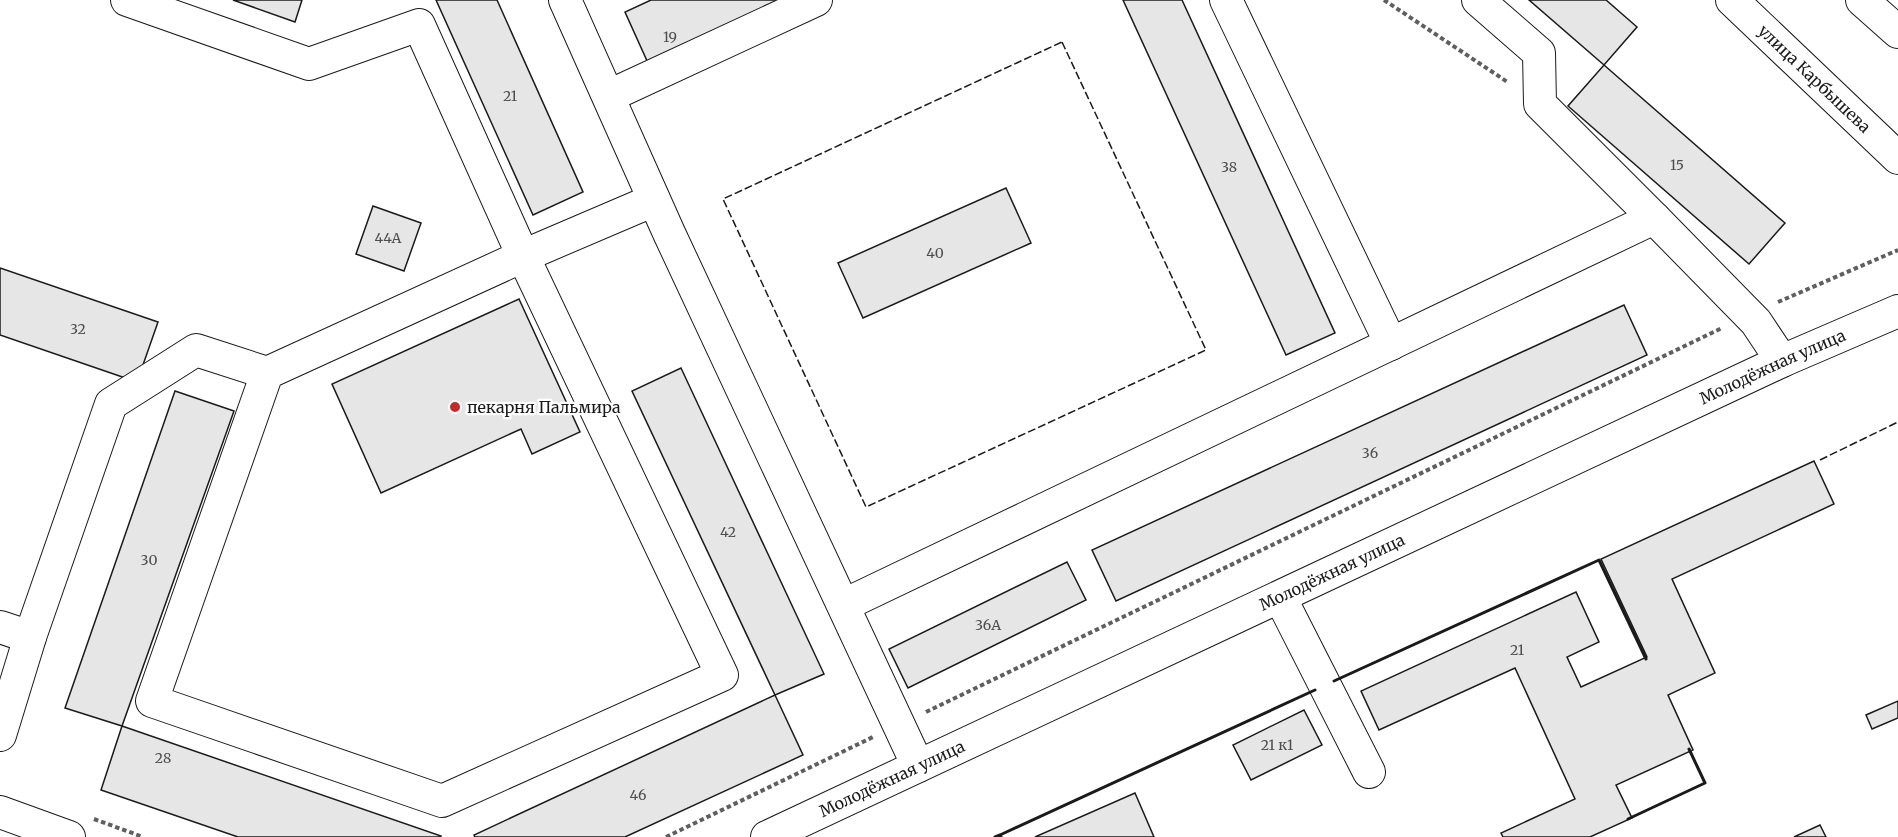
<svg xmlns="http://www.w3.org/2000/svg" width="1898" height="837" font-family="Merriweather,serif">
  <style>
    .building { fill: #e6e6e6; stroke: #1a1a1a; stroke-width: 1.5 }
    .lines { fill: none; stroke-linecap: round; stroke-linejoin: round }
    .minor-casing { stroke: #1a1a1a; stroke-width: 34 }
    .path { stroke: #5f5f5f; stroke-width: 4; stroke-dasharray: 4.5 3; stroke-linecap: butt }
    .minor { stroke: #fff; stroke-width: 32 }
    .fence { stroke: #1a1a1a; stroke-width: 1.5; stroke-dasharray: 8 3; stroke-linecap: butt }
    .wall { stroke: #1a1a1a; stroke-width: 3 }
    .poi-dot { fill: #c62828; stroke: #fff; stroke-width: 2 }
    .labels { text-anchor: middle; stroke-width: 4.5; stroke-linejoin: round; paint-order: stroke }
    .number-label { font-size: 14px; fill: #4d4d4d }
    .street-label { font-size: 16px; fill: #1a1a1a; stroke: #fff }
    .poi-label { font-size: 16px; fill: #1a1a1a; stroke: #fff; text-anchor: start }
  </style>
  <rect width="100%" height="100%" fill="#fff"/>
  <g class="building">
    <polygon points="233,0 302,0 295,22"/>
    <polygon points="436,0 497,0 583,192 533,215"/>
    <polygon points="651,0 784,0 648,63 625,12"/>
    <polygon points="1123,0 1182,0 1335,333 1286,355"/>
    <polygon points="1529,0 1606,0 1637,27 1604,65"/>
    <polygon points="1604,65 1785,223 1749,264 1568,106"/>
    <polygon points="1006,188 1031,243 863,318 838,263"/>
    <polygon points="373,206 421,223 404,271 356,254"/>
    <polygon points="0,268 158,322 137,382 0,335"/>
    <polygon points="519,299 580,432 532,454 521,429 381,493 332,384"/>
    <polygon points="1624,305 1647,355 1116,601 1092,550"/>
    <polygon points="681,368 824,674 775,695 632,391"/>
    <polygon points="175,391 234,411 122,726 65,708"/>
    <polygon points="1814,461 1834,504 1672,579 1715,673 1668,695 1693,750 1616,785 1632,818 1590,837 1503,837 1501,833 1575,799 1515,668 1379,730 1361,691 1576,592 1599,642 1567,657 1581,687 1647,657 1601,559"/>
    <polygon points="1067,562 1086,600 908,688 889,649"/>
    <polygon points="775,695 803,755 625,837 475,837 474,835"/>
    <polygon points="1898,701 1898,718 1872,729 1866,715"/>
    <polygon points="1304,710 1322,745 1251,780 1233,745"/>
    <polygon points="122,726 441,836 441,837 238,837 101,790"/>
    <polygon points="1135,793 1154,837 1035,837"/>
    <polygon points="1820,825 1826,837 1794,837"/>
  </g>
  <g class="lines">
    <defs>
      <g id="minor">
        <polyline points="127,0 309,64 419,25 523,256 722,675 442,801 152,701 267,373 523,256 654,200"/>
        <polyline points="565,0 669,233 918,766"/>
        <polyline points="1226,0 1391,344"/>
        <polyline points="1478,0 1539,53 1540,104 1654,218"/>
        <path id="s1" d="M1732,0L1898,158"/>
        <polyline points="1862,0 1898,32"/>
        <polyline points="609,96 816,0"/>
        <polyline points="1280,597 1369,772"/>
        <polyline points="844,605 1654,218 1756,322 1782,361"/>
        <polyline points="0,627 30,637"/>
        <polyline points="0,735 30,637 111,404 196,350 267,373"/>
        <polyline points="0,812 69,837"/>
        <path id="s2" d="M767,837L1782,361L1898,311"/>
      </g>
    </defs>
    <use href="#minor" class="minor-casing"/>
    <g class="path">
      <polyline points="1384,0 1509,83"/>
      <polyline points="1778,302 1898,250"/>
      <polyline points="926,712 1722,328"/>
      <polyline points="94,819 143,837"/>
      <polyline points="666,837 873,737"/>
    </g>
    <use href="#minor" class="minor"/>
    <g class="fence">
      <polygon points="1062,42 1206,350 866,507 723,199"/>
      <polyline points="1820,460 1898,422"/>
    </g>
    <g class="wall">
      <polyline points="1334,681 1599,560 1646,659"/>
      <polyline points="1628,819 1705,783 1689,749"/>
      <polyline points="995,837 1000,835 1001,837 1000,835 1315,690"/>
    </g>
  </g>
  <circle class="poi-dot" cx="455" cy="407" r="6"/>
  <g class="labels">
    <g class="number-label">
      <text x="670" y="42">19</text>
      <text x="510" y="101">21</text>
      <text x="1677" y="170">15</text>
      <text x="1229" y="172">38</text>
      <text x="388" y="243">44А</text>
      <text x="935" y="258">40</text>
      <text x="78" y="334">32</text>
      <text x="1370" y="458">36</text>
      <text x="728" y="537">42</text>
      <text x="149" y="565">30</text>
      <text x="988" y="630">36А</text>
      <text x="1517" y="655">21</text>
      <text x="1277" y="750">21 к1</text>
      <text x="163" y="763">28</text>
      <text x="638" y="800">46</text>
    </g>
    <g class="street-label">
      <text dy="6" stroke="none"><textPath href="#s1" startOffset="114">улица Карбышева</textPath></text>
      <text dy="6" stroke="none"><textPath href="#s2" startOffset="1110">Молодёжная улица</textPath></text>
      <text dy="6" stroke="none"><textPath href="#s2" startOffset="624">Молодёжная улица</textPath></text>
      <text dy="6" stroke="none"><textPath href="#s2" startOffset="138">Молодёжная улица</textPath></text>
    </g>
    <g class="poi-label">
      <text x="467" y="413">пекарня Пальмира</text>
    </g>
  </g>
</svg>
